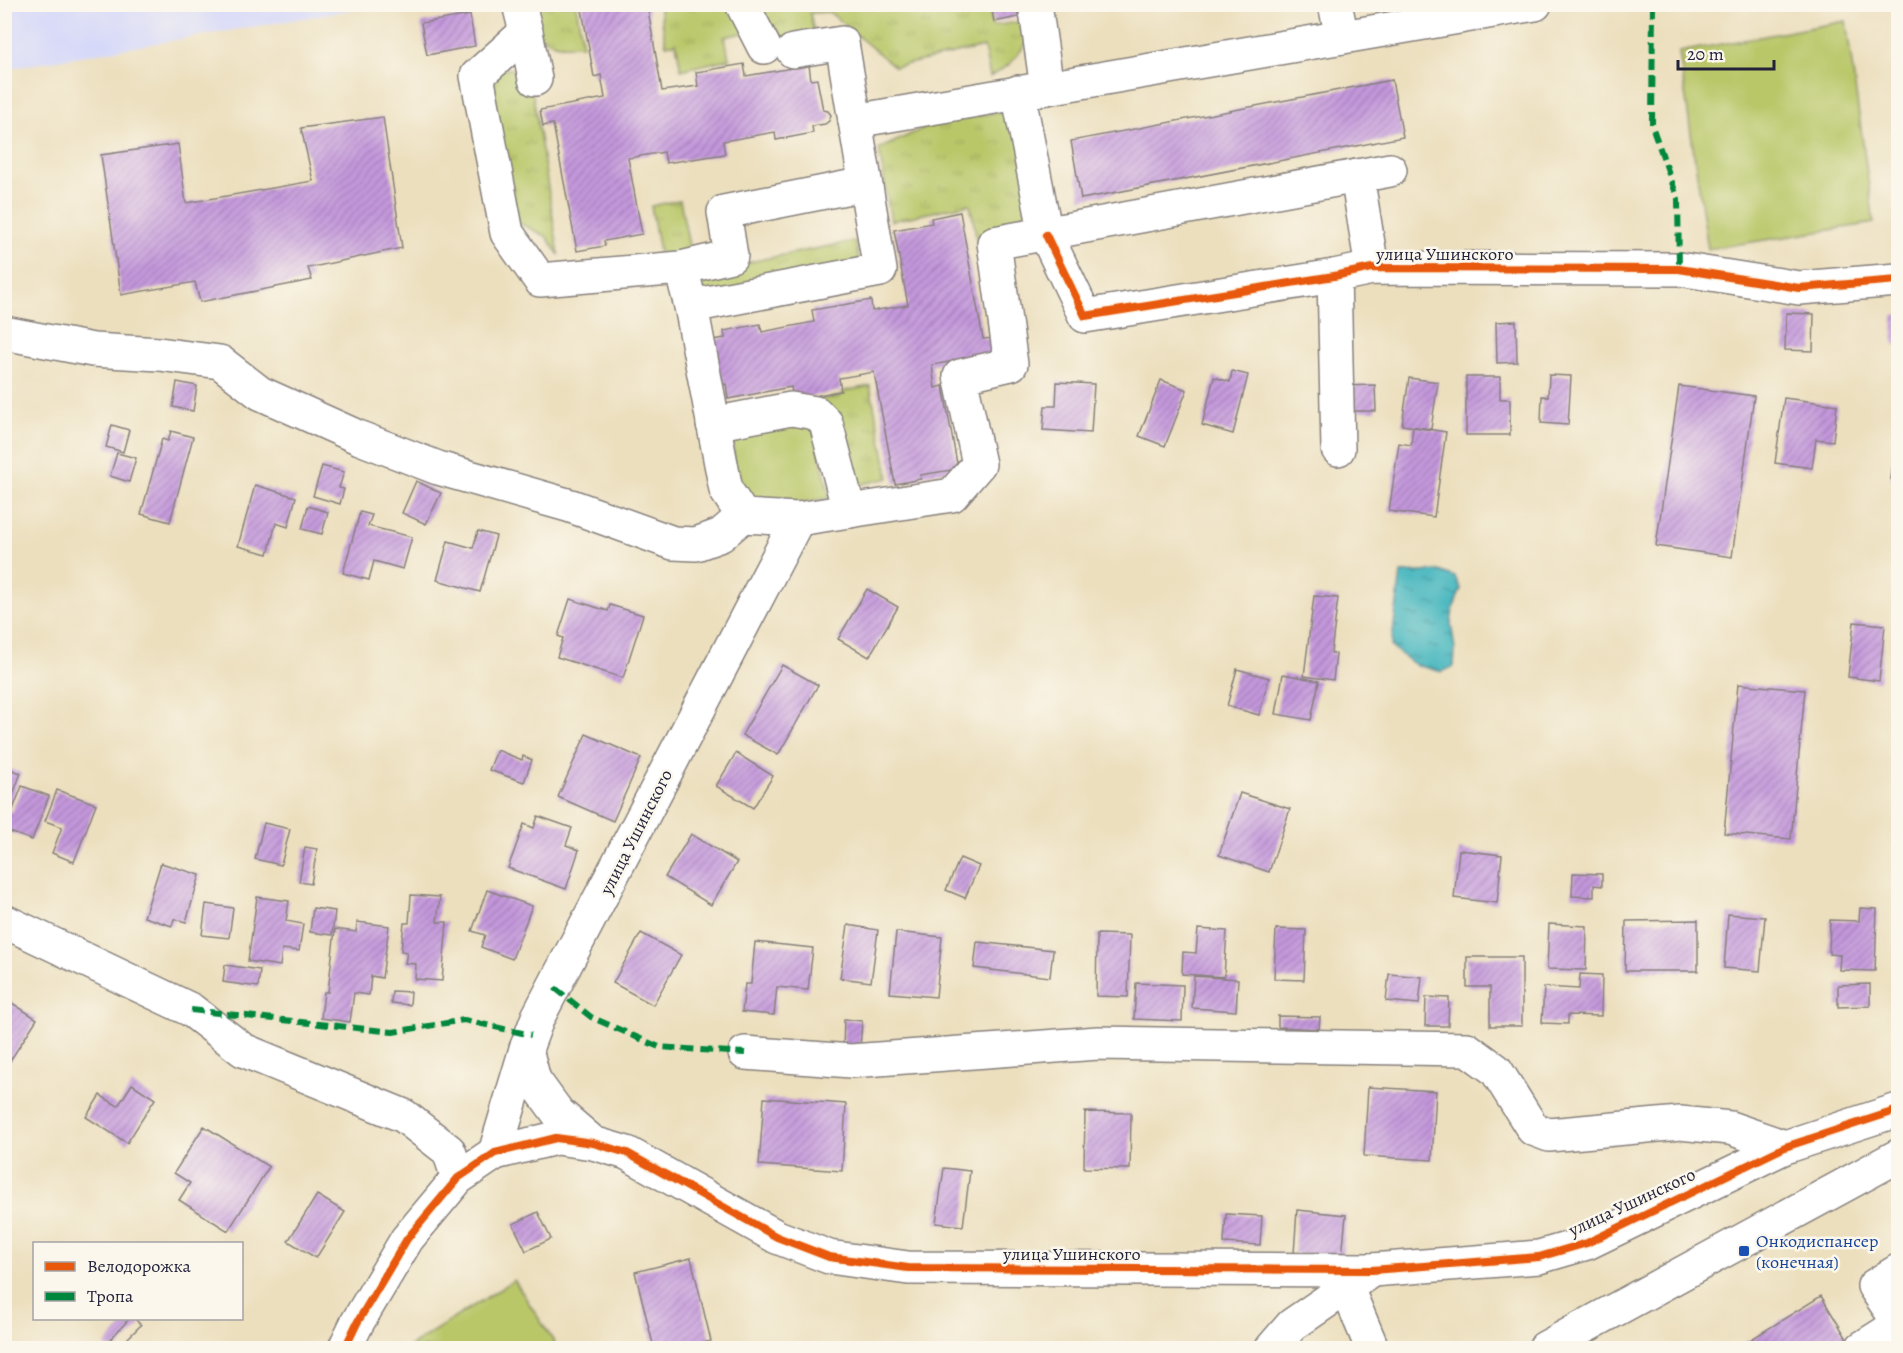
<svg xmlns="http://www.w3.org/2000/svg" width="1903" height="1353" font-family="Alegreya,serif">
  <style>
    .built { fill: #d5d8f9 }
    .grass { fill: url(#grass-tufts); stroke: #6e7452; stroke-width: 1.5 }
    .park { fill: #bac769; stroke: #6e7452; stroke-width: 1.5 }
    .water { fill: url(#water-ripples); stroke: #356d7d; stroke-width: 1.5 }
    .building { fill: url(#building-hatch) }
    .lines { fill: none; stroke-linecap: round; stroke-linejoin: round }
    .minor-casing { stroke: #87807c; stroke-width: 36 }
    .minor { stroke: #fff; stroke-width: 33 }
    .quiet { stroke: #00873e; stroke-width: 6; stroke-dasharray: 12 6; stroke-linecap: butt }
    .cycleway-casing { stroke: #fbf7ec; stroke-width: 11 }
    .cycleway { stroke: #e8590c; stroke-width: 8 }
    .transit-dot { fill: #1a4fb4; stroke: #fbf7ec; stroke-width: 2 }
    .labels { text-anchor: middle; stroke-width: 5; stroke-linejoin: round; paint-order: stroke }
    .street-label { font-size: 18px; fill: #22223b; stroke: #fbf7ec }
    .transit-label { font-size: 18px; fill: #164399; stroke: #fbf7ec; text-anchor: start }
  </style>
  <defs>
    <pattern id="grass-tufts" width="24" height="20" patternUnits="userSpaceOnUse" patternTransform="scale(1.5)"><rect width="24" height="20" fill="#bac769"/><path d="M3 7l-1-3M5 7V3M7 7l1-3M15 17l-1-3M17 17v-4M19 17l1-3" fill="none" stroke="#a0ab5c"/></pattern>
    <pattern id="water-ripples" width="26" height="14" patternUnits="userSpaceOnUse" patternTransform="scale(1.5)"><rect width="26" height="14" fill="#48b8bf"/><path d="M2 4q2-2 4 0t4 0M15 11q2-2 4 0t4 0" fill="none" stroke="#3c959c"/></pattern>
    <pattern id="building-hatch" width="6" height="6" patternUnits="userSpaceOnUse" patternTransform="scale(1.5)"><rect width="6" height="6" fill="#c498dc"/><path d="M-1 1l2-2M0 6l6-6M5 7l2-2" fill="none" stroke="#9f7cb4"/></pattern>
  </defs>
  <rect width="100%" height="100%" fill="#fbf7ec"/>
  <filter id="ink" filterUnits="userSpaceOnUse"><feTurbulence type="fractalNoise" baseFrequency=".0167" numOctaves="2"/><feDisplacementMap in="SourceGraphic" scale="12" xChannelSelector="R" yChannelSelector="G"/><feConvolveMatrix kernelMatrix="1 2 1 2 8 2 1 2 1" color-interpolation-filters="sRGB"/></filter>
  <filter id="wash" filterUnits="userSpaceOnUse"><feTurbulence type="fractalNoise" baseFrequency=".008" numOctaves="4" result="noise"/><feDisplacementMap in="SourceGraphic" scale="24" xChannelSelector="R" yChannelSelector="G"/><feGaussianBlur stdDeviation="1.35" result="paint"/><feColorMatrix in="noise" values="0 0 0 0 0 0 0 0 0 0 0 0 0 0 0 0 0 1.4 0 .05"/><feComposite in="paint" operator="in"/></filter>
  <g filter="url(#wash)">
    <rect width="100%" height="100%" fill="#ecdfbe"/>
    <polygon class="built" points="5,4 380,4 380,5 5,69"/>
    <g class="grass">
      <path d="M538,5H576L583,45C560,46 552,47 535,31L533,15Z"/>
      <polygon points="659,5 735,5 747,32 725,37 729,59 681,70 676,43 666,45"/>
      <polygon points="757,5 989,5 992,26 1025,21 1026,44 1010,64 990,77 984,47 895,67 829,12 810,13 814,32 785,38 761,16"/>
      <polygon points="514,68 527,75 532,89 559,255 546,236 510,219 488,77 500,70"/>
      <polygon points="1016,108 1039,228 977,240 970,204 891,221 879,149 926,127"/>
      <polygon points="680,200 690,251 660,257 651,206"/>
      <polygon points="855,241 860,265 704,296 699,272"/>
      <polygon points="870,386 889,478 849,487 801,403 840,396 845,391"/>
    </g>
    <g class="park">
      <polygon points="1846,21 1874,223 1708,249 1679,52"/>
      <polygon points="812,420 830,498 762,509 738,493 732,437"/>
      <polygon points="514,1280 558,1348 407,1348"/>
    </g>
    <polygon class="water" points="1439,571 1455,577 1461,589 1453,609 1451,623 1455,649 1454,666 1442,672 1416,665 1391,647 1401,573"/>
    <g id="blocks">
      <g class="building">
        <polygon points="581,4 647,4 662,91 698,86 696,72 744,64 746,76 809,65 811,80 817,79 823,110 828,111 831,115 829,121 825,124 812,126 813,133 776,140 775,132 723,141 725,154 666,163 664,152 628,158 642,234 604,241 605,246 577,251 553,124 543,126 540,110 605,98 601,75 594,77"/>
        <polygon points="991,4 1016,4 1018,17 994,22"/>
        <polygon points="470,15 475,46 427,55 421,23"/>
        <polygon points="1392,80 1403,137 1081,199 1071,141"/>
        <polygon points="383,117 402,248 308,268 312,280 200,302 195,282 121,295 101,155 178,144 186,203 313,181 301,128"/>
        <polygon points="960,212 983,339 994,338 997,353 932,365 935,388 943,386 958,469 920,475 921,479 895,484 874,372 839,378 841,391 793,400 791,387 728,399 726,384 720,385 712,340 725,338 724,331 760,324 762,332 814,322 812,310 871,300 872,311 908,305 894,230 932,223 931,218"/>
        <polygon points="1786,313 1814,314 1813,351 1785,350"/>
        <polygon points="1898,315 1898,344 1894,345 1893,316"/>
        <polygon points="1516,321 1517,362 1497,363 1496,322"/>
        <polygon points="1232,371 1248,375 1233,434 1202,425 1214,377 1230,382"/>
        <polygon points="1549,375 1571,376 1568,425 1541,423 1542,396 1548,397"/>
        <polygon points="1466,377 1500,377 1500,399 1510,399 1510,435 1466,435"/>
        <polygon points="1409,378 1438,382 1431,429 1402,425"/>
        <polygon points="1161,380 1187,390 1165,446 1139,436"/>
        <polygon points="177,382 197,386 193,411 173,407"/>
        <polygon points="1057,382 1094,384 1091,433 1043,430 1045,406 1056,406"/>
        <polygon points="1375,385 1376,411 1343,411 1343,386"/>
        <polygon points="1679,386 1754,396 1732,557 1656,546"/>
        <polygon points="1784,398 1837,405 1833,441 1816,439 1812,468 1775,463"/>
        <polygon points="112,425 129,430 123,452 106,447"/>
        <polygon points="1413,427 1446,432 1434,517 1389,511 1399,443 1411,445"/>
        <polygon points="1897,429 1898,429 1898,480 1891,479"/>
        <polygon points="171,431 193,437 170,522 141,514 162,439 168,441"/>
        <polygon points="117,453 136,458 129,482 110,476"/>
        <polygon points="322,466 344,472 339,488 344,489 340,504 313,496"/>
        <polygon points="416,481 441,493 426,524 402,513"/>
        <polygon points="255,485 296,497 288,527 276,523 268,554 238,546"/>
        <polygon points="308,506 328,512 322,534 302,529"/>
        <polygon points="360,512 372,515 368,526 412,537 403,569 374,561 369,580 343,573"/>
        <polygon points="478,531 496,536 480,592 437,580 448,541 473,548"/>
        <polygon points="867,589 898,607 869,657 838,639"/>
        <polygon points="1314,596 1338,598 1331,653 1336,654 1333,680 1304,676"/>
        <polygon points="570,599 608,611 610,605 643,615 623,678 557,657 563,638 558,636"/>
        <polygon points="1854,622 1885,625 1879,681 1848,677"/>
        <polygon points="782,665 818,685 778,755 742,735"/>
        <polygon points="1237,669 1269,678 1259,715 1227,706"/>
        <polygon points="1283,674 1319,681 1311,720 1276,714"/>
        <polygon points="1738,684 1805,690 1791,839 1724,833"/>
        <polygon points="586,734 641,758 613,821 558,797"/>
        <polygon points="497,750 522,760 523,756 532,760 524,782 489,770"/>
        <polygon points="736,753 773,776 753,808 716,786"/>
        <polygon points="6,768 21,773 7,810 12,812 22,786 49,796 32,840 4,830"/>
        <polygon points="57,790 96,804 74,862 52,853 62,827 45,821"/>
        <polygon points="1240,793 1290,809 1269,872 1219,855"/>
        <polygon points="538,816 572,828 566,845 579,850 566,889 508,868 524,824 534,828"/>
        <polygon points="264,823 290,829 281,865 255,859"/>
        <polygon points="691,834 737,862 711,905 665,877"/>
        <polygon points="305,847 317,849 311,884 299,882"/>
        <polygon points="1459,850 1502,855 1497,903 1454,898"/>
        <polygon points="960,858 979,866 965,898 946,890"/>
        <polygon points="161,863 200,875 186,922 174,919 172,926 144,917"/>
        <polygon points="1573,873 1602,874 1602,886 1594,885 1594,897 1572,896"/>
        <polygon points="487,890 532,906 512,959 481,947 485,935 472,931"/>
        <polygon points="411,895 440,897 437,922 447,922 442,981 415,979 416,964 405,963 407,952 401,951 404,923 409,923"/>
        <polygon points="257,897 289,901 286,921 303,924 299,951 282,949 280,966 248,961"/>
        <polygon points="206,904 233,908 229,938 202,935"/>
        <polygon points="313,908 335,911 332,935 310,932"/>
        <polygon points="1860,908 1877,909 1875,971 1839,970 1840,955 1829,954 1830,920 1859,921"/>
        <polygon points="1728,914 1765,917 1760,971 1724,968"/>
        <polygon points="1698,920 1698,971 1625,971 1626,921"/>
        <polygon points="357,922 389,926 382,978 371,976 369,995 354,993 350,1022 321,1018 324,992 328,992 335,929 356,932"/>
        <polygon points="1549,924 1587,926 1586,970 1547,969"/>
        <polygon points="848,925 878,930 871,982 840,978"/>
        <polygon points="1198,929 1227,931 1224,977 1182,974 1183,952 1196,953"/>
        <polygon points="1276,929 1306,930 1304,980 1274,979"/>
        <polygon points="896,932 942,937 936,997 890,993"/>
        <polygon points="641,933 681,955 653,1005 613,983"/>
        <polygon points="1097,934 1130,935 1128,997 1096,996"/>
        <polygon points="755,942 813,948 808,990 777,987 774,1015 742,1012 745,984 751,984"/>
        <polygon points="977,942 1053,950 1050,977 974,968"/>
        <polygon points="1467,957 1522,957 1522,1026 1490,1026 1490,987 1467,987"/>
        <polygon points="225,965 260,970 258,987 223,982"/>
        <polygon points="1389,974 1422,977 1419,1004 1386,1001"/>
        <polygon points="1580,974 1602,975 1601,1016 1568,1015 1568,1024 1542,1023 1544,987 1579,989"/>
        <polygon points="1194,976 1238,979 1236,1011 1192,1008"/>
        <polygon points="1136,983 1183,985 1182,1021 1134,1019"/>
        <polygon points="1870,984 1870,1006 1838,1007 1838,985"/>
        <polygon points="392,991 411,992 410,1005 391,1003"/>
        <polygon points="1426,997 1449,998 1448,1026 1425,1026"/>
        <polygon points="9,1001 37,1019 6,1067 4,1066 4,1008"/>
        <polygon points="1278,1016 1320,1017 1319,1029 1278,1027"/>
        <polygon points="844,1019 862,1021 860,1049 843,1048"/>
        <polygon points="132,1084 155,1099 127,1143 86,1117 100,1095 118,1106"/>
        <polygon points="1368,1087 1436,1091 1432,1160 1364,1156"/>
        <polygon points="764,1098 846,1104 842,1171 759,1165"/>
        <polygon points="1085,1112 1131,1113 1130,1169 1084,1168"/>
        <polygon points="204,1126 269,1167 228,1231 179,1200 190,1183 174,1173"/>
        <polygon points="944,1168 970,1171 963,1226 936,1223"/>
        <polygon points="317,1195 345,1212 316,1258 288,1241"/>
        <polygon points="1297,1210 1346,1215 1342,1258 1294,1254"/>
        <polygon points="538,1212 551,1239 526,1251 513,1224"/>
        <polygon points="1226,1214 1262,1216 1260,1245 1224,1243"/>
        <polygon points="691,1258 711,1341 682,1348 654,1348 635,1272"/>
        <polygon points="1821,1296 1849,1342 1840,1348 1737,1348"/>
        <polygon points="130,1318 134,1318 141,1325 118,1348 109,1348 105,1345"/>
      </g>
    </g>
  </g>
  <g filter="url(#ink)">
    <use href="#blocks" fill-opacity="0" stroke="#87807c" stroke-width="1.5"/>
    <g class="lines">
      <defs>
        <g id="minor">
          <polyline points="519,4 526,32 535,79"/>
          <polyline points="742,4 764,47"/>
          <polyline points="1035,4 1047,88"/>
          <polyline points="1335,4 1342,37"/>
          <polyline points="526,32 477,76 507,233 540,280 681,268 691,306 726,490 743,516 798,519 952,495 979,464 960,376 1011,364 994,243 1390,170"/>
          <polyline points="1018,92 1046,235 1085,316 1334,276 1372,268 1679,269 1799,288 1898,280"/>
          <polyline points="855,121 1535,4"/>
          <polyline points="1357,176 1372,268"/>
          <polyline points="681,268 731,256 724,212 865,184"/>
          <polyline points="1334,276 1338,449"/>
          <polyline points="691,306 880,270 842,43 793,51"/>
          <polyline points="4,333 93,350 159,354 220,362 260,393 360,438 438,468 571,506 673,543 696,544 721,535 743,516"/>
          <polyline points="713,424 791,409 816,413 826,423 849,511"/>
          <polyline points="4,921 191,1010 243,1050 404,1116 449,1151 458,1178"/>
          <polyline points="526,1049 534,1080 558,1113 593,1143"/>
          <polyline points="745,1053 851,1061 1098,1043 1467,1049 1496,1070 1533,1129 1549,1135 1680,1123 1730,1128 1785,1147"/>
          <polyline points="495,1153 526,1049 538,1017 798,519"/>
          <polyline points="1898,1271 1874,1286 1898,1321"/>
          <polyline points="1347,1288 1372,1348"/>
          <polyline points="345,1348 357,1323 407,1239 458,1178 495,1153 556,1138 593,1143 627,1153 777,1237 829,1257 908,1268 1372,1270 1539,1257 1587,1243 1785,1147 1898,1110"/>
          <polyline points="1272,1348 1292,1325 1372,1270"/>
          <polyline points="1545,1348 1898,1156"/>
          <polyline points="1862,1348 1898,1325"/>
        </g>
      </defs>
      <use href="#minor" class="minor-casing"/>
      <use href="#minor" class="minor"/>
      <g class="quiet">
        <polyline points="1653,4 1652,126 1678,199 1679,269"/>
        <polyline points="555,988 591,1017 659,1047 745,1053"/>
        <polyline points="191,1010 393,1032 464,1020 531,1035"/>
      </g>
      <defs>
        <g id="cycleway">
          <polyline points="1046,235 1085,316 1334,276 1372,268 1679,269 1799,288 1898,280"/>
          <polyline points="345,1348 357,1323 407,1239 458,1178 495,1153 556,1138 593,1143 627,1153 777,1237 829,1257 908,1268 1372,1270 1539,1257 1587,1243 1785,1147 1898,1110"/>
        </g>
      </defs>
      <use href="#cycleway" class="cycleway-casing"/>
      <use href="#cycleway" class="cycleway"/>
    </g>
  </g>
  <rect class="transit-dot" x="1738" y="1245" width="12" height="12" rx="3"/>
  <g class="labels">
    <g class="street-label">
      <text x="1445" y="260">улица Ушинского</text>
      <text transform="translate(636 832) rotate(-63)" y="6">улица Ушинского</text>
      <text transform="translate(1632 1202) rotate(-25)" y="6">улица Ушинского</text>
      <text x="1072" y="1260">улица Ушинского</text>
    </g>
    <g class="transit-label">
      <text x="1756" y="1247">Онкодиспансер<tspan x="1756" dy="21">(конечная)</tspan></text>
    </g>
  </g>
  <rect width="1903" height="1353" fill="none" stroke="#fbf7ec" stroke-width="24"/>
  <rect x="33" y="1242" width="210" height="78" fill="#fbf7ec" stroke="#a4a2a5" stroke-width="1.5"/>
  <rect x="45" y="1262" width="30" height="9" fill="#e8590c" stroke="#a4a2a5" stroke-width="1.5"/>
  <text x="87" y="1272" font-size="18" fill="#22223b">Велодорожка</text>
  <rect x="45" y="1292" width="30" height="9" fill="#00873e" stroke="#a4a2a5" stroke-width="1.5"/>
  <text x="87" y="1302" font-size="18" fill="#22223b">Тропа</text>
  <path d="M1678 60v9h96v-9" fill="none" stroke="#22223b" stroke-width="3"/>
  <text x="1687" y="60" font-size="18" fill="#22223b" stroke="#fbf7ec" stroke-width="4.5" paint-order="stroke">20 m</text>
</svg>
